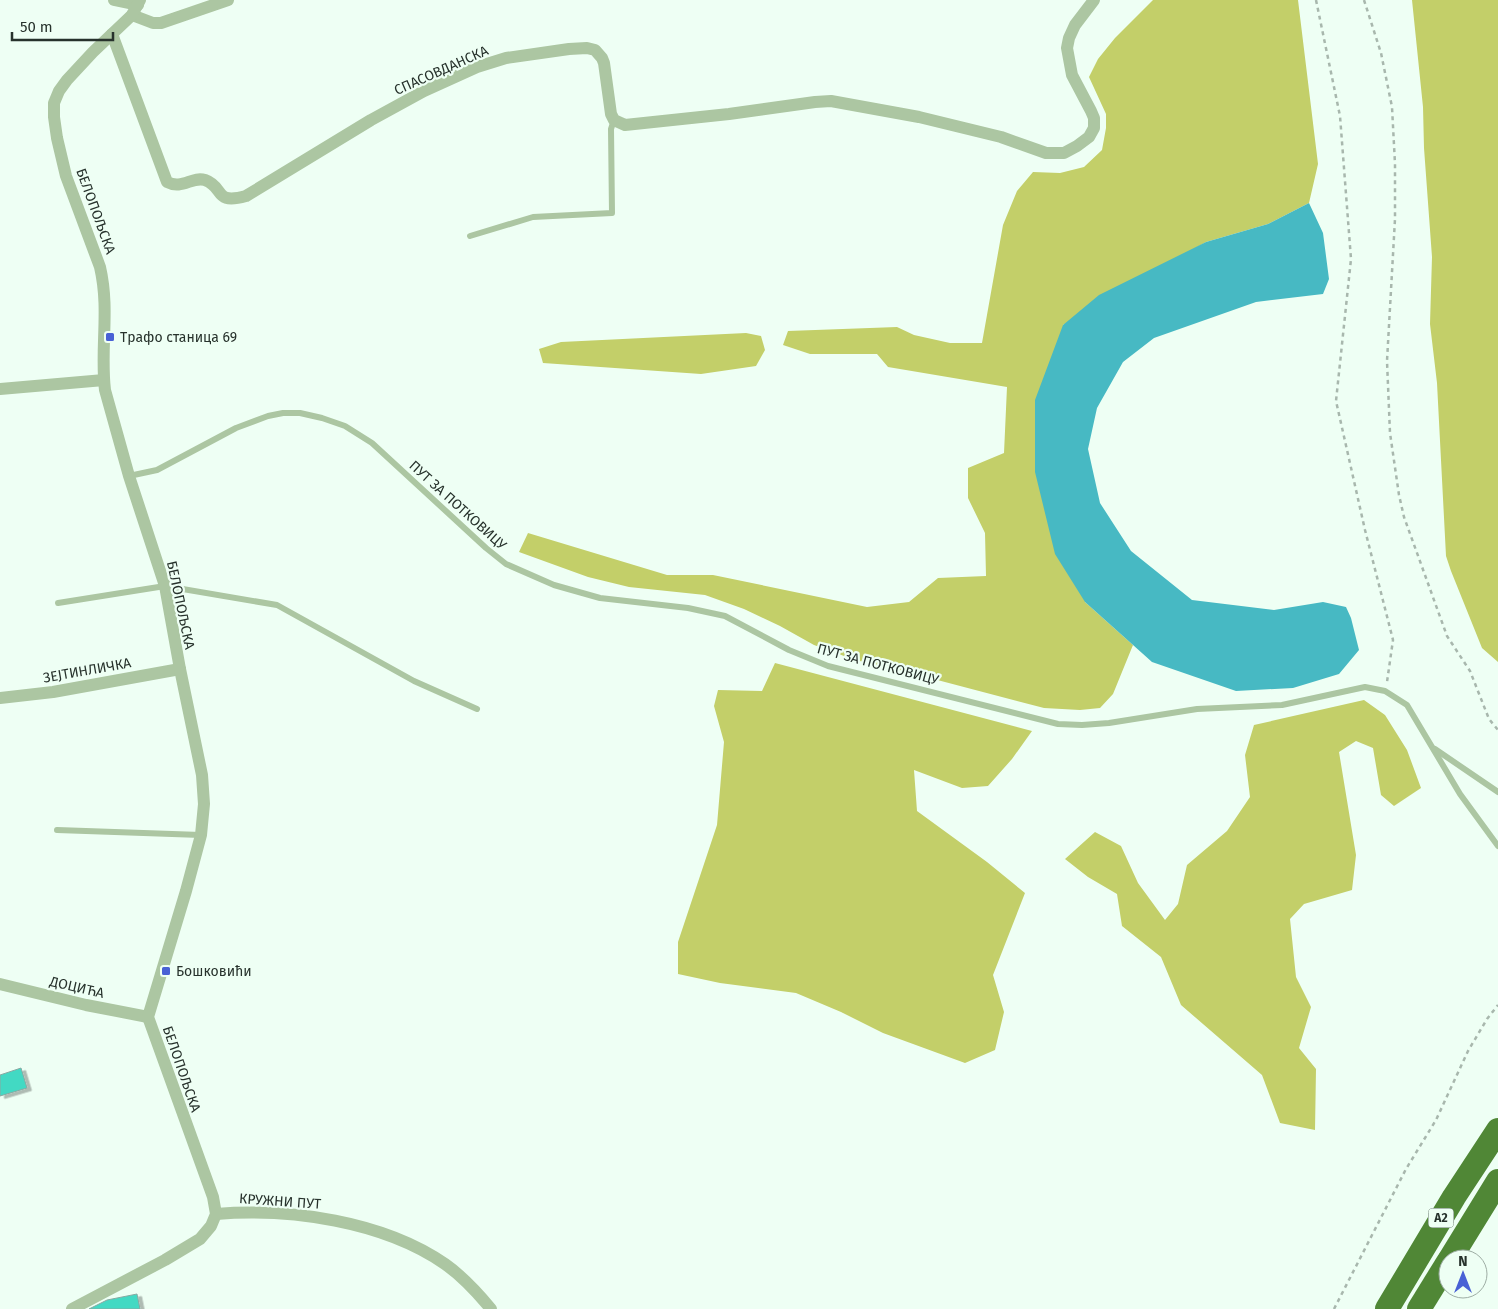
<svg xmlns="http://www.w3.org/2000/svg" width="1498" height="1309" font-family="'Fira Sans',sans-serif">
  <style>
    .forest { fill: #c3cf69 }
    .water { fill: #47b9c3 }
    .building { fill: #43d9c3; stroke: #88a9a2; filter: url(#shadow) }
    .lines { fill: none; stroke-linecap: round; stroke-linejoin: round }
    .path { stroke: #a8b7ad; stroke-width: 2.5; stroke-dasharray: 4 4; stroke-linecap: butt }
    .service { stroke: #acc6a2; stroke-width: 6 }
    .minor { stroke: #acc6a2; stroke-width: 12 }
    .motorway { stroke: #508736; stroke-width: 24 }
    .poi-dot { fill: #4961d5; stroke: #eefff4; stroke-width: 2 }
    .labels { text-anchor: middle; stroke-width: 4.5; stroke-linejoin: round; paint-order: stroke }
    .shield { fill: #eefff4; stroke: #637068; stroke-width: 1 }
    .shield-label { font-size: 12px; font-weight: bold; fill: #27322c }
    .street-label { font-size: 14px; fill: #27322c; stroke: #eefff4 }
    .poi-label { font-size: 14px; fill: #27322c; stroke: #eefff4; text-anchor: start }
  </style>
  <defs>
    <filter id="shadow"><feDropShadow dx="4.5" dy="2.5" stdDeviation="0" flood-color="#0004"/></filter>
  </defs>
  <rect width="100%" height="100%" fill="#eefff4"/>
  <g class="forest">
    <polygon points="1153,0 1298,0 1318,164 1309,203 1268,224 1206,242 1063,325 1085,602 1133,645 1113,694 1100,708 1080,710 1044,708 888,667 855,660 814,645 780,626 744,609 705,595 629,587 588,577 519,552 528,533 667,575 713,575 867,607 909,602 938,578 986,576 985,533 968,498 968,468 1004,453 1007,387 888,367 877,354 810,354 783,345 788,331 897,327 914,335 950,343 982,343 1003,225 1017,191 1033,172 1060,173 1084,167 1102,150 1106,128 1106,114 1089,77 1098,59 1115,38"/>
    <polygon points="1412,0 1498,0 1498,662 1482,648 1451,571 1446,556 1437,383 1430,324 1432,257 1424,148 1423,107"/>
    <polygon points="746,333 761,336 765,350 756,366 701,374 543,363 539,349 561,342"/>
    <polygon points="775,663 1032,731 1012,759 988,786 962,788 914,770 917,811 987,862 1025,893 993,975 1004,1012 995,1050 965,1063 883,1033 841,1012 796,993 720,983 678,974 678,942 717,825 724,742 714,706 718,690 762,691"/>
    <polygon points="1364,700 1385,715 1407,750 1421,788 1394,806 1381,795 1373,748 1356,741 1339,752 1356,855 1352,890 1304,904 1290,919 1296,977 1311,1007 1299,1048 1316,1069 1315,1130 1280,1123 1262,1075 1181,1005 1161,957 1122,926 1117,894 1088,877 1065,859 1095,832 1121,846 1138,883 1165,920 1178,904 1187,865 1227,831 1250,797 1245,755 1254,725"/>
  </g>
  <polygon class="water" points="1309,203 1323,233 1329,279 1323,294 1256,302 1154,338 1123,362 1097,408 1088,449 1100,503 1131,551 1192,600 1274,610 1323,602 1346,607 1351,618 1359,650 1339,674 1293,688 1236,691 1152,662 1085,602 1055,554 1035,472 1035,400 1063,325 1099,295 1206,242 1268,224"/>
  <g class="building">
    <polygon points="21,1068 27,1088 0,1096 0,1075"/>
    <polygon points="137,1294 140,1309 89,1309 107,1300"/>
  </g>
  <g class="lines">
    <g class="path">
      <polyline points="1316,0 1340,116 1351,259 1336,401 1365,530 1393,640 1387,682"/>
      <polyline points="1364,0 1381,53 1392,107 1395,164 1395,219 1387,361 1390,433 1399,495 1404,517 1447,636 1470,671 1489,719 1498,730"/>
      <polyline points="1334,1309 1406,1169 1436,1120 1468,1051 1487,1019 1498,1005"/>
    </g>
    <g class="service">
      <polyline points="470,236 533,217 612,213 611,129 614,120"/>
      <polyline points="129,476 157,470 236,428 268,416 283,413 300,413 322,418 345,426 372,443 486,548 506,564 554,585 600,598 688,608 725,616 789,650 828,666 1058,724 1082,725 1109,723 1197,709 1282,705 1365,687 1385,691 1407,705 1460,794 1498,846"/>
      <polyline points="58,603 165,586 277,605 414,681 477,709"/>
      <polyline points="1435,749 1498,792"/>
      <polyline points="57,830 201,835"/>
    </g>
    <g class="minor">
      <polyline points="114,0 138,5"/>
      <polyline points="132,15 153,23 161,23 228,0"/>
      <path d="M112,34L167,182C182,190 192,176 205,180C225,187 213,205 246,196L371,120L424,91L477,67L506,58L569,49L587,48L595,50L602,58L604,63L611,114L614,120L625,125L729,114L815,102L831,101L919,117L1001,137L1046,153H1064L1077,146L1089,137L1094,128V118L1091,111L1072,75L1067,48L1069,38L1075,25L1094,0"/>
      <polyline points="0,389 104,380"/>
      <polyline points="0,698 53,692 180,669"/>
      <polyline points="0,984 86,1005 148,1017"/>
      <path d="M216,1214C290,1208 383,1221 445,1264C462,1276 477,1292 491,1309"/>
      <path d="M72,1309L165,1260L200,1239L211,1226L216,1214L213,1197L148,1017L186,891L201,835L204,804L202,775L180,669L165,586L129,476L105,390C100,349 110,310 100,267L66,176L57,138L54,117V103L59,91L67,80L93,52L132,15L140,0"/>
    </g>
    <g class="motorway">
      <polyline points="1450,1259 1498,1181"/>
      <polyline points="1387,1309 1454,1197 1498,1130"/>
      <polyline points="1419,1309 1448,1262"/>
    </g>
  </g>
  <g class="poi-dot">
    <rect x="105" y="332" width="10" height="10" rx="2.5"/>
    <rect x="161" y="966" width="10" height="10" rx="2.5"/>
  </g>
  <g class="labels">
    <rect class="shield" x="1428.5" y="1208.5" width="25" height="19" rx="4"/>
    <g class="shield-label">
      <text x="1441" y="1222">A2</text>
    </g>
    <g class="street-label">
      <text transform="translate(441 70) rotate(-24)" y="5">СПАСОВДАНСКА</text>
      <text transform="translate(96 211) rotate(70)" y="5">БЕЛОПОЉСКА</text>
      <text transform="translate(458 505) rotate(42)" y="5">ПУТ ЗА ПОТКОВИЦУ</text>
      <text transform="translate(181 605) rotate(78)" y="5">БЕЛОПОЉСКА</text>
      <text transform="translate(878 664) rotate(15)" y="5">ПУТ ЗА ПОТКОВИЦУ</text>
      <text transform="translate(87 670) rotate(-10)" y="5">ЗЕЈТИНЛИЧКА</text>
      <text transform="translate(77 987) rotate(13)" y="5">ДОЦИЋА</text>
      <text transform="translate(182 1069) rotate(71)" y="5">БЕЛОПОЉСКА</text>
      <text transform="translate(280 1201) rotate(4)" y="5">КРУЖНИ ПУТ</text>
    </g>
    <g class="poi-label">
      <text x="120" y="342">Трафо станица 69</text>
      <text x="176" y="976">Бошковићи</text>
    </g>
  </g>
  <g transform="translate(1463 1274)"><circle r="24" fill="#eefff4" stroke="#9eada4"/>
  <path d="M0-4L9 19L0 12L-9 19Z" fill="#4961d5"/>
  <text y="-8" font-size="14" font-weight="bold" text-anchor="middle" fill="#27322c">N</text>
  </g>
  <path d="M12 32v8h101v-8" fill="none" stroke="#27322c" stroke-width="2.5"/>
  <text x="20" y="32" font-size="15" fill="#27322c" stroke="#eefff4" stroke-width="4" paint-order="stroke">50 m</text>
</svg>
